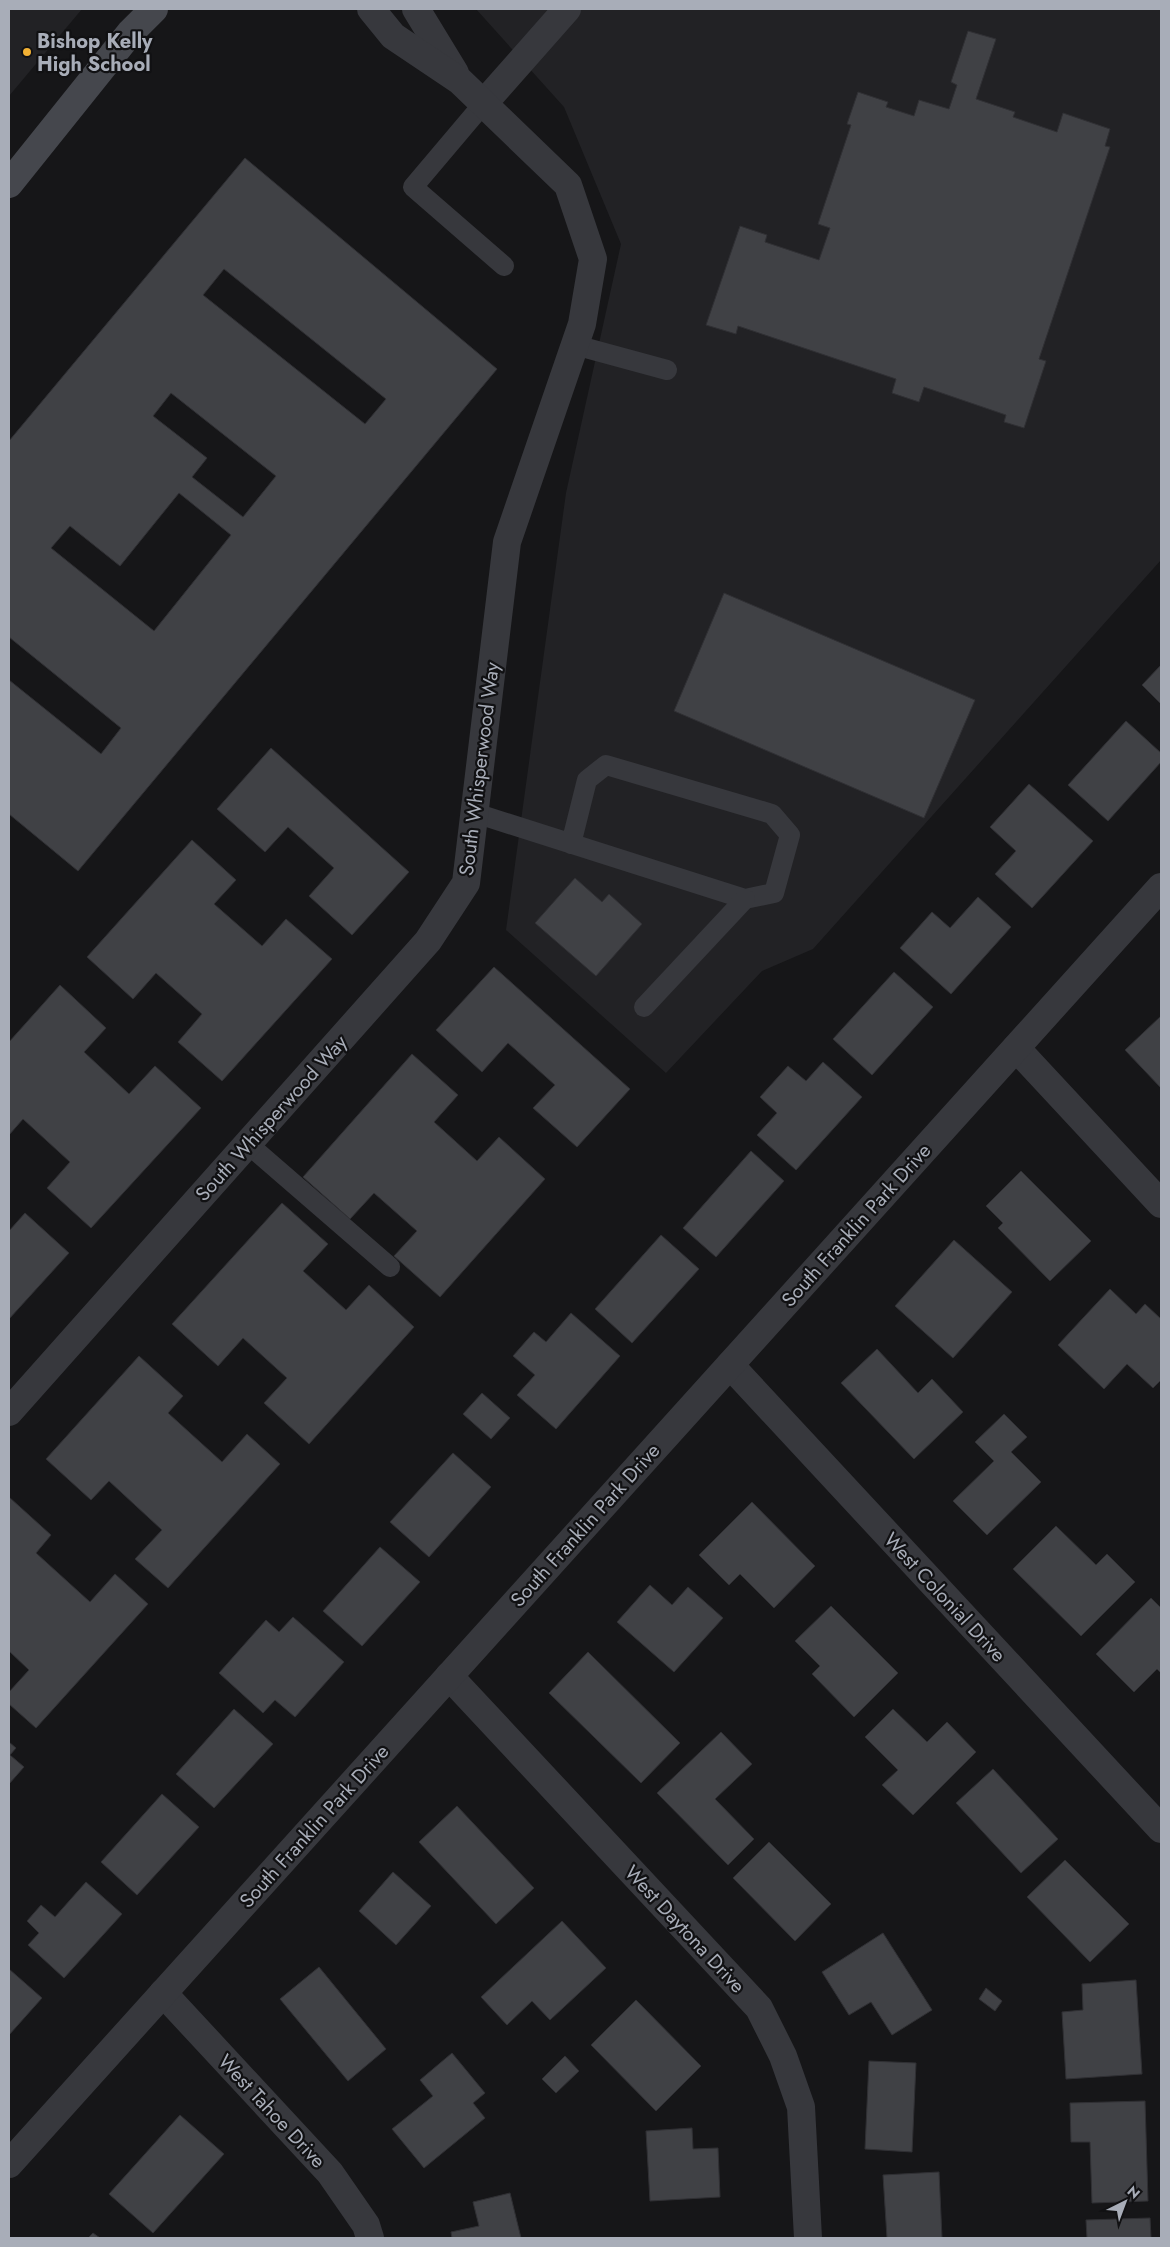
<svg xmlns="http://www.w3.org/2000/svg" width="1170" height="2247" font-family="Jost,sans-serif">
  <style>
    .built { fill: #222225 }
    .building { fill: #404145; stroke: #303034; fill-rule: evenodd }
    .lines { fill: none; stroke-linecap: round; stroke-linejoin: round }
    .lane { stroke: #37383d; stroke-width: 20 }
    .street { stroke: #37383d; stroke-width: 28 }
    .secondary { stroke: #45474d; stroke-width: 28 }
    .poi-dot { fill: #f2b134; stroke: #111113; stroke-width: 2 }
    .labels { text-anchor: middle; stroke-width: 4.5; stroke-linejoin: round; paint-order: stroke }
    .poi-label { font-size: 20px; font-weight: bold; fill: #a8adb8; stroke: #111113; text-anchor: start }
    .street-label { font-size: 20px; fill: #a8adb8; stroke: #111113 }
  </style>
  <rect width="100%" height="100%" fill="#161618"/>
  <g class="built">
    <polygon points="9,9 82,9 9,96"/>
    <polygon points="476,9 1161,9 1161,560 813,949 762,971 666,1073 506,930 566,493 621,244 564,107"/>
  </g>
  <g class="building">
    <polygon points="968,31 996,39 976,99 1015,112 1013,117 1057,132 1063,113 1110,129 1105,146 1110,147 1039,359 1046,361 1024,428 1004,422 1006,415 924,387 919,402 892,393 896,379 738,326 736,334 706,325 740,226 767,235 765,242 819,260 830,228 818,224 851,125 847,124 858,92 888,102 886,107 914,116 919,100 949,109 957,85 951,82"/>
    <path d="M245,158L497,369L78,871L9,814V680L101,754L121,728L9,637V441ZM224,269L386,399L365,424L203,295ZM171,393L276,476L243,517L192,477L207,458L153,416ZM179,493L231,535L154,631L51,548L70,526L120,566Z"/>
    <polygon points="724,593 975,700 924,818 674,711"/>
    <polygon points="1161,665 1161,704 1142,685"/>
    <polygon points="1126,721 1161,753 1161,762 1108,821 1068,785"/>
    <polygon points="271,748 409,872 352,935 309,896 334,868 288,827 265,852 217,809"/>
    <polygon points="1029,784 1093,841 1032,908 995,874 1016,851 990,827"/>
    <polygon points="192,840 236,880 214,904 262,946 286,919 332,959 222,1081 178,1042 202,1014 156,973 133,999 87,957"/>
    <polygon points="575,878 602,902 609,894 642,924 596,976 535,923"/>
    <polygon points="978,897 1011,927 951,994 900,948 932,912 950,928"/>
    <polygon points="494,967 630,1089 577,1147 533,1108 555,1085 508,1043 482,1072 436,1030"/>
    <polygon points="894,972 933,1007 872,1075 833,1039"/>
    <polygon points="60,985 106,1028 84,1052 129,1094 155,1066 201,1108 91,1228 47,1188 70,1162 23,1119 9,1135 9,1042"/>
    <polygon points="1161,1016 1161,1088 1125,1050"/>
    <polygon points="412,1054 458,1095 434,1122 477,1161 499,1137 545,1179 440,1297 394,1256 417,1231 374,1193 350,1219 303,1177"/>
    <polygon points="823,1062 862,1097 796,1170 757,1135 777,1113 760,1097 788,1066 806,1081"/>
    <polygon points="751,1151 784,1181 716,1257 683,1228"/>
    <polygon points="1021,1171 1091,1241 1050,1281 998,1228 1003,1223 986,1206"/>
    <polygon points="282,1203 328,1244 303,1271 346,1310 369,1285 414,1327 309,1444 264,1403 287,1378 243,1338 218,1366 172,1324"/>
    <polygon points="25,1213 69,1253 9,1319 9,1231"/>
    <polygon points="661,1235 699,1269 632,1343 595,1309"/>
    <polygon points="954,1240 1012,1292 953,1358 895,1306"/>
    <polygon points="1110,1289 1136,1314 1145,1304 1161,1319 1161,1380 1153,1388 1127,1364 1104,1389 1058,1345"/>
    <polygon points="571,1313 620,1356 556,1429 517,1395 535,1375 513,1356 534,1332 546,1342"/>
    <polygon points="877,1349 918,1393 932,1379 963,1412 914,1459 841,1383"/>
    <polygon points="139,1356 183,1396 168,1413 222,1462 247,1434 280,1464 168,1588 135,1559 162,1530 109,1481 91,1500 46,1459"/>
    <polygon points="482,1393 510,1418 491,1439 463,1414"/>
    <polygon points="1004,1414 1027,1437 1011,1452 1041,1482 987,1535 953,1501 994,1461 975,1442"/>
    <polygon points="453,1453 491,1487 429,1557 390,1522"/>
    <polygon points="9,1497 51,1535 36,1553 90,1602 115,1574 148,1604 36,1728 9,1704 9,1692 29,1670 9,1651"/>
    <polygon points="752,1502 815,1566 774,1608 740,1574 729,1585 699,1555"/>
    <polygon points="1056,1526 1096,1565 1107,1554 1135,1582 1081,1636 1013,1569"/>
    <polygon points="380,1547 420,1582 362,1646 323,1611"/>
    <polygon points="650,1585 672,1605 688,1587 723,1618 674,1672 617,1622"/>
    <polygon points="1151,1598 1161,1608 1161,1673 1157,1669 1134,1692 1096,1654"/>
    <polygon points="831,1606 898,1673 854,1717 812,1674 820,1666 795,1641"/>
    <polygon points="293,1617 344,1662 295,1717 275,1700 263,1713 219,1673 266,1620 279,1632"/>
    <polygon points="588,1652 680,1743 641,1783 549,1693"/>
    <polygon points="234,1709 273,1744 214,1808 176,1774"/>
    <polygon points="893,1709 927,1742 947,1722 976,1752 913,1815 882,1785 898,1770 865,1737"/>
    <polygon points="721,1732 752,1764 715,1799 754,1839 728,1865 657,1793"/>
    <polygon points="9,1742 16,1748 10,1755 24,1767 9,1784"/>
    <polygon points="993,1769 1058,1839 1021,1873 956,1803"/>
    <polygon points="162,1794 199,1827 137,1895 101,1862"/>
    <polygon points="457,1806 534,1888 496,1924 419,1842"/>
    <polygon points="769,1842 831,1904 795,1941 733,1878"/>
    <polygon points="1065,1860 1129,1924 1090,1962 1027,1897"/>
    <polygon points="393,1872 431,1906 396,1945 359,1911"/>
    <polygon points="86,1882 122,1914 64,1978 28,1945 39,1933 27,1921 41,1905 55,1917"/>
    <polygon points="562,1921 606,1968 550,2020 532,2001 507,2025 481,1997"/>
    <polygon points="883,1933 932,2010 892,2035 871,2002 849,2015 822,1972"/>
    <polygon points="319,1967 386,2049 348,2081 280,1999"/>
    <polygon points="9,1969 42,1998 9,2035"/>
    <polygon points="1136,1980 1142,2074 1066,2079 1062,2012 1083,2010 1082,1984"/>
    <polygon points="986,1988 1002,2001 995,2011 979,1999"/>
    <polygon points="636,2000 701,2066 656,2111 591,2045"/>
    <polygon points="452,2053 485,2093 473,2103 485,2118 424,2168 392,2129 433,2096 420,2080"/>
    <polygon points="565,2056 579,2071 556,2093 542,2079"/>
    <polygon points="869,2061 916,2063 912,2152 865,2149"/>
    <polygon points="1145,2101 1148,2201 1092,2203 1090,2142 1071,2142 1070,2103"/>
    <polygon points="180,2115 224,2154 153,2233 109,2194"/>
    <polygon points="692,2128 693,2149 718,2148 720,2197 650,2201 646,2131"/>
    <polygon points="939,2172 942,2238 887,2238 883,2175"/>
    <polygon points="510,2193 521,2238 452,2238 451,2232 479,2226 473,2202"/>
    <polygon points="1150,2218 1151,2238 1087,2238 1086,2220"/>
    <polygon points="93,2233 100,2238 88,2238"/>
  </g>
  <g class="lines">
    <g class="lane">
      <polyline points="484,103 413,187 504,266"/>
      <polyline points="575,345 667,370"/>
      <polyline points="475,813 745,899 774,893 790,835 772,814 606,765 587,780 571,844"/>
      <polyline points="644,1007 745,899"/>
      <polyline points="248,1144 390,1267"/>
    </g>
    <g class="street">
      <polyline points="416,9 455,73"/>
      <polyline points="484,103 567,9"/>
      <polyline points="1016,1048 1161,1204"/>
      <polyline points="730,1365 1161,1829"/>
      <polyline points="9,1412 428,941 466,883 507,542 582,324 593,259 568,185 460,81 393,36 371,9"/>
      <polyline points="449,1676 759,2008 783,2056 801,2107 808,2238"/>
      <polyline points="163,1993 330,2173 366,2225 370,2238"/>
      <polyline points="9,2164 1161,887"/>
    </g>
    <polyline class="secondary" points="9,184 130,33 154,9"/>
  </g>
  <circle class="poi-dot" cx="27" cy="52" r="5"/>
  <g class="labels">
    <g class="poi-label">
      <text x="37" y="48">Bishop Kelly<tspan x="37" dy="23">High School</tspan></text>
    </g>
    <g class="street-label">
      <text transform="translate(479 769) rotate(-83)" y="7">South Whisperwood Way</text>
      <text transform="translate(271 1118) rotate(-48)" y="7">South Whisperwood Way</text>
      <text transform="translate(856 1225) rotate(-48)" y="7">South Franklin Park Drive</text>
      <text transform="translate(585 1525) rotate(-48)" y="7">South Franklin Park Drive</text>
      <text transform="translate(945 1597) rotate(47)" y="7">West Colonial Drive</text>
      <text transform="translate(314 1826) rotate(-48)" y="7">South Franklin Park Drive</text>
      <text transform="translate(685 1929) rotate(47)" y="7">West Daytona Drive</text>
      <text transform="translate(272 2111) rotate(47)" y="7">West Tahoe Drive</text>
    </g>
  </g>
  <rect width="1170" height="2247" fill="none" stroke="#a8adb8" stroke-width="20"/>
  <g transform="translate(1125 2202) rotate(42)" stroke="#111113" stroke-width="4" paint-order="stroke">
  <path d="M0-4L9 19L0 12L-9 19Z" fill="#a8adb8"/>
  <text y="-8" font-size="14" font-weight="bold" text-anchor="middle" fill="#a8adb8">N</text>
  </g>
</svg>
